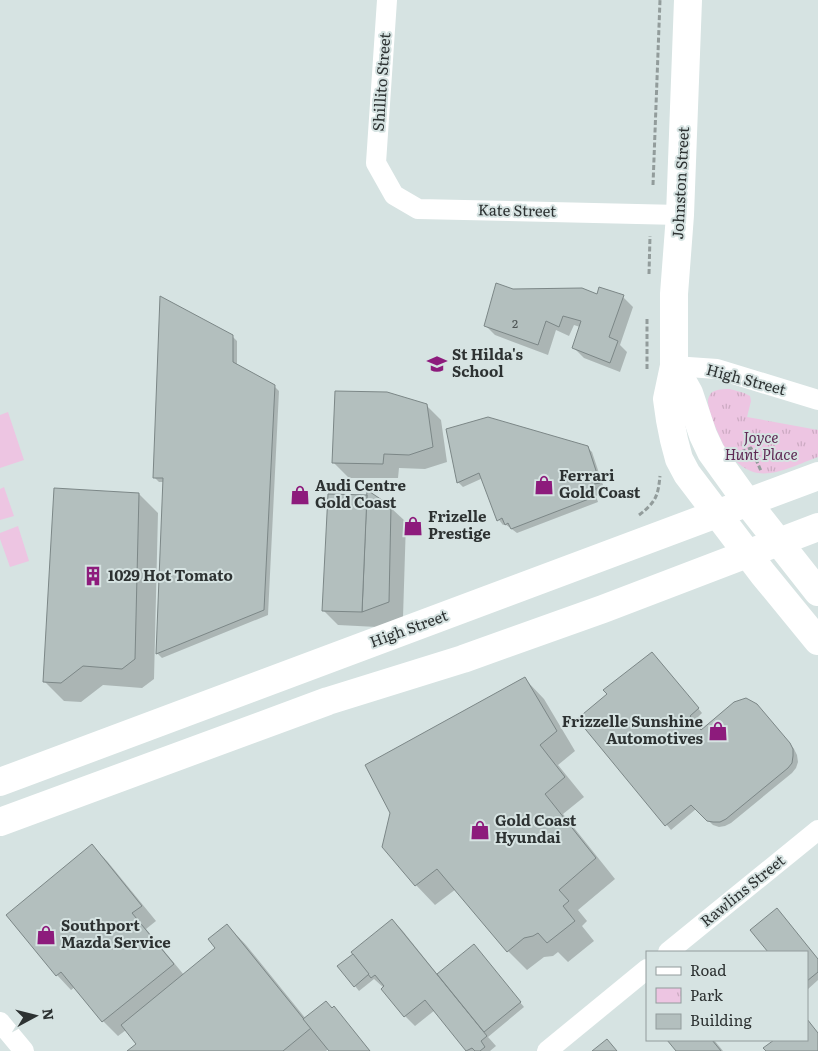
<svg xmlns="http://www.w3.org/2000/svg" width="818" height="1051" font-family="Literata,serif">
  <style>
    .grass { fill: #edc5e2 }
    .park { fill: url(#park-tufts) }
    .shadow { fill: #0003 }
    .building { fill: #b3bfbe; stroke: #7c8787 }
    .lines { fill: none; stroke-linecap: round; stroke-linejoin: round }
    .path { stroke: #929c9b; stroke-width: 3; stroke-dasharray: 5 2.5; stroke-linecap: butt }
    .street { stroke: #fff; stroke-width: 20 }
    .secondary { stroke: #fff; stroke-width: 28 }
    .primary { stroke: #fff; stroke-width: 28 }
    .labels { text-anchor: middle; stroke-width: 4; stroke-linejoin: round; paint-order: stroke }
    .number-label { font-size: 12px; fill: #4e5555 }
    .street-label { font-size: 15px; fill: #2d3232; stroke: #d6e3e2 }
    .poi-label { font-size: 15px; font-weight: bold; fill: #2d3232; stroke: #d6e3e2; text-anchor: start }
    .park-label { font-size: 15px; font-style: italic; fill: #5e2954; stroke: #d6e3e2 }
  </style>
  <defs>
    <pattern id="park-tufts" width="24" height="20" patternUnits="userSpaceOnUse" patternTransform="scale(1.25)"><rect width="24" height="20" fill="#edc5e2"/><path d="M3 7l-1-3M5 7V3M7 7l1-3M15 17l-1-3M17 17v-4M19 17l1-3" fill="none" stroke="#ccaac2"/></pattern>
  </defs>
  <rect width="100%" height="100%" fill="#d6e3e2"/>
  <g class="grass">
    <polygon points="8,412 24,460 0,468 0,415"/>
    <polygon points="4,487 14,516 0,520 0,489"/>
    <polygon points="18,526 29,561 10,567 0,539 0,533"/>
  </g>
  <path class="park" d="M730,389L744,393L750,396L751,401L747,417L818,430V457C801,463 776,476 758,473C748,472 735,462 729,454C723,446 707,410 708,400C708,398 710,395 711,393C716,389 724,389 730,389Z"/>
  <g class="shadow">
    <polygon points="513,290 623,297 633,307 620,345 627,352 620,372 584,358 574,348 580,327 574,325 569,336 556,330 548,355 495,335 485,325"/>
    <polygon points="232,336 237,341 237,366 274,386 279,391 268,615 162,658 157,653 164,482 159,482 154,477"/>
    <polygon points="426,405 441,420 447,462 425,469 399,468 398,478 349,478 334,463"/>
    <polygon points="448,430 587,447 592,452 604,488 598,489 600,494 596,496 598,502 517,533 505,524 503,525 499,520 483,478 463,487 458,482"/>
    <polygon points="139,494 158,513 154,679 142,688 103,685 81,702 64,701 44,681"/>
    <polygon points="390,507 406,522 403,617 377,627 338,625 323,610"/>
    <polygon points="657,658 702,713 694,721 702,731 762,710 794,749 797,755 798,762 796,768 792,773 731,823 725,826 719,827 713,825 696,809 671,830 579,719"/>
    <polygon points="525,679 544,699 575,751 558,765 584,797 563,814 615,879 578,910 587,921 582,926 594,941 568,962 558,952 553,956 544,957 527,970 508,951 456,889 435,905 416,885"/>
    <polygon points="92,846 107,861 156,921 146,929 184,975 217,948 227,925 246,945 306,1019 332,1010 334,1008 370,1051 331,1051 329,1049 326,1051 129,1051 138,1044 126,1030 118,1036 103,1021 75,987 71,990 57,975"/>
    <polygon points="777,910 818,959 818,980 807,990 807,952 770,952 752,930"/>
    <polygon points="392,920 402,930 438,975 478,950 524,1007 488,1037 496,1046 490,1051 468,1051 435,1010 415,1026 405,1016 383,989 384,988 374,979 359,991 355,986"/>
    <polygon points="807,1020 818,1034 818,1051 767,1051 765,1048 776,1040 807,1040"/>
    <polygon points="668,1040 714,1040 723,1051 677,1051"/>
  </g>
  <g class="building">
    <polygon points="496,283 513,289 582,288 597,294 599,287 624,295 609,337 618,341 610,363 572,348 581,321 563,316 559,327 546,321 538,345 484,326"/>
    <polygon points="160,296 233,335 233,362 275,385 264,610 156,654 163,478 153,478"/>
    <polygon points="335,391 387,392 427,404 433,447 409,455 384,454 383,464 332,463"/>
    <polygon points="488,417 588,446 600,483 594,484 596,489 592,491 594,497 511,529 508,523 505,525 502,518 497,521 479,473 457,483 446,429"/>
    <polygon points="54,488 139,493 135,659 122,669 83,666 61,683 43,682"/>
    <polygon points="367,490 391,506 389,602 362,612"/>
    <polygon points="328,494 367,495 362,612 322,611"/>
    <polygon points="652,652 699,708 690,716 701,730 734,702 746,698 757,704 790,743 793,749 793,756 792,763 788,768 726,819 720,822 713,822 707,821 691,805 665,826 577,719 607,694 603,690"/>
    <polygon points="525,677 557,731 540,745 565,777 545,794 596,858 559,890 569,901 563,906 575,921 547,943 538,933 533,936 524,938 507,952 437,869 415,886 382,847 390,813 365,765"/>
    <polygon points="92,844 142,906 132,913 174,964 102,1022 61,972 56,976 6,915"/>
    <polygon points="777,908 818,959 818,972 807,981 807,952 768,952 750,930"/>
    <polygon points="392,919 487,1036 481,1041 485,1047 480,1051 475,1051 472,1048 466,1051 425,1000 404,1017 381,989 384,986 375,975 371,978 351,952"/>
    <polygon points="227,924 311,1028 283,1051 127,1051 136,1044 121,1025 215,948 208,939"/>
    <polygon points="474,944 521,1002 484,1032 437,974"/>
    <polygon points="353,954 369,974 354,987 337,966"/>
    <polygon points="326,1001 332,1008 334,1006 370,1051 329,1051 303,1019"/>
    <polygon points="807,1019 818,1033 818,1051 766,1051 763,1048 774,1040 807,1040"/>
    <polygon points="607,1039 617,1051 592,1051"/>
    <polygon points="667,1040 712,1040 721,1051 676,1051"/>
  </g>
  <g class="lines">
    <g class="path">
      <polyline points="653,185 660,0"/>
      <polyline points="649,274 650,236"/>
      <polyline points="647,369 647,318"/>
      <polyline points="741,452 751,448 761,471"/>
      <path d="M639,515C656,502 658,496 660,476"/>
    </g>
    <g class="street">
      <polyline points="387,0 376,163 394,195 418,209 680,215"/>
      <polyline points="674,366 717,369 818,400"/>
      <polyline points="668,952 818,830"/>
      <polyline points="0,1022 24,1051"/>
      <polyline points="547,1051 647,969"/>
    </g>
    <g class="secondary">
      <polyline points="688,0 680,215 674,294 674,366 667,399 670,420 674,440 679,459 687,474 763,574 818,641"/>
      <polyline points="674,366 689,393 703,435 711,452 747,502 818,592"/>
    </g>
    <g class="primary">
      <polyline points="0,782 818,476"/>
      <polyline points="0,822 328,701 463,659 603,609 818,527"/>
    </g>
  </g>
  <defs>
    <symbol id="school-bare" viewBox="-9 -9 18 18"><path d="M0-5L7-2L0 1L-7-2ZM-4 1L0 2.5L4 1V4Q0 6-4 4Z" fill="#8d1b7c" stroke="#d6e3e2" stroke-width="2.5" paint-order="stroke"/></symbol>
    <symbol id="shop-bare" viewBox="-9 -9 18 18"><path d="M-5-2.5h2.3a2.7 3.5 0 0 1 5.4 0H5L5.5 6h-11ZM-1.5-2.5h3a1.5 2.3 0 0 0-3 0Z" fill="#8d1b7c" stroke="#d6e3e2" stroke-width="2.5" paint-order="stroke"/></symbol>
    <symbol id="building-bare" viewBox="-9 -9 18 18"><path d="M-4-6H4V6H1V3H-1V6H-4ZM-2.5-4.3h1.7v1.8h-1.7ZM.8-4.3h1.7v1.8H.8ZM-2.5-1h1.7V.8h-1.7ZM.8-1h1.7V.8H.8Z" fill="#8d1b7c" stroke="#d6e3e2" stroke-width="2.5" paint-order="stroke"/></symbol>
  </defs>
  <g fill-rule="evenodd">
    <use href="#school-bare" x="423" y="350" width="28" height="28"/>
    <use href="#shop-bare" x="530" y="471" width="28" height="28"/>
    <use href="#shop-bare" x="286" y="481" width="28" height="28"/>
    <use href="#shop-bare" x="399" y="512" width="28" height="28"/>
    <use href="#building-bare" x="79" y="562" width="28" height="28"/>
    <use href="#shop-bare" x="704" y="717" width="28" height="28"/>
    <use href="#shop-bare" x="466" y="816" width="28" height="28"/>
    <use href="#shop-bare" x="32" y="921" width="28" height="28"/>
  </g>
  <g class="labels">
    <g class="number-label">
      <text x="515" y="328">2</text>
    </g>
    <g class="street-label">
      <text transform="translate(382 82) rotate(-86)" y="5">Shillito Street</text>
      <text transform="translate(681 183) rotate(-87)" y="5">Johnston Street</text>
      <text transform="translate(517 211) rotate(1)" y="5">Kate Street</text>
      <text transform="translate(746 380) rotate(15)" y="5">High Street</text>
      <text transform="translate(409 629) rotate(-20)" y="5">High Street</text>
      <text transform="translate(743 891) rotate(-39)" y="5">Rawlins Street</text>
    </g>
    <g class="poi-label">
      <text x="452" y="360">St Hilda's<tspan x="452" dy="17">School</tspan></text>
      <text x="559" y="481">Ferrari<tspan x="559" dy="17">Gold Coast</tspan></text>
      <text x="315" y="491">Audi Centre<tspan x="315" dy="17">Gold Coast</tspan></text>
      <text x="428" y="522">Frizelle<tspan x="428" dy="17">Prestige</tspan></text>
      <text x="108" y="581">1029 Hot Tomato</text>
      <text x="703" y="727" text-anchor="end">Frizzelle Sunshine<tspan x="703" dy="17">Automotives</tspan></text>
      <text x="495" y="826">Gold Coast<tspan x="495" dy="17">Hyundai</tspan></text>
      <text x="61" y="931">Southport<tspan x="61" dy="17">Mazda Service</tspan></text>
    </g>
    <g class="park-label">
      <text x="761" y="443">Joyce<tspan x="761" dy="17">Hunt Place</tspan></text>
    </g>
  </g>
  <rect x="646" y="951" width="162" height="90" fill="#d6e3e2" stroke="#929c9c"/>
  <rect x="656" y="967" width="25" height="8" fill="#ffffff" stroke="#929c9c"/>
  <text x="690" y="976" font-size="15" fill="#2d3232">Road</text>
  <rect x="656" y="988" width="25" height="15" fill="url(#park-tufts)" stroke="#929c9c"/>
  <text x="690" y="1001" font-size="15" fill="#2d3232">Park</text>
  <rect x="656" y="1014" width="25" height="15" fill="#b3bfbe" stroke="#929c9c"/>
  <text x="690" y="1026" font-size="15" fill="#2d3232">Building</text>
  <g transform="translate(35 1016) rotate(83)" stroke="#d6e3e2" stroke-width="4" paint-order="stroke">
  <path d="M0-4L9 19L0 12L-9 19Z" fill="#2d3232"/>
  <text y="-8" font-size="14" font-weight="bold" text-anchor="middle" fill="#2d3232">N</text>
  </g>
</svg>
